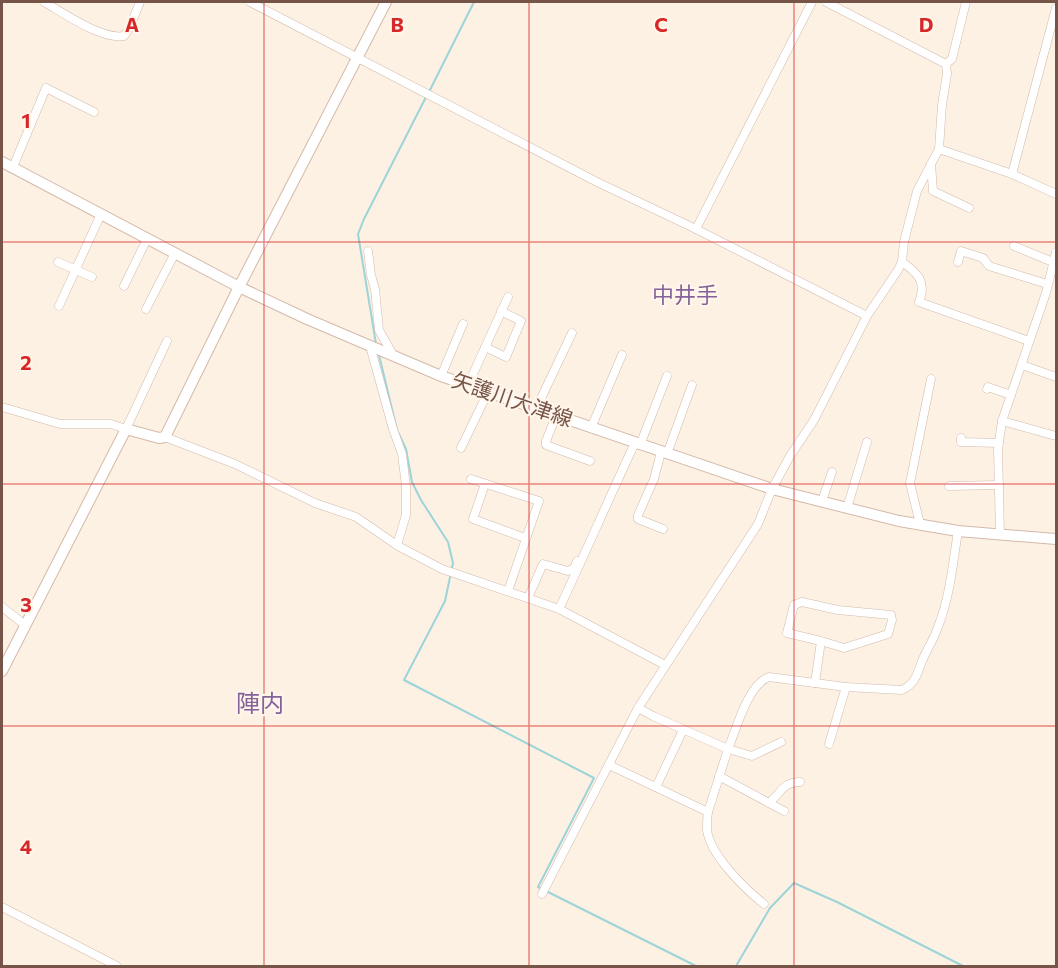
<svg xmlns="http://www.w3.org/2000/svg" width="1058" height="968" font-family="Commissioner,'Noto Sans JP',sans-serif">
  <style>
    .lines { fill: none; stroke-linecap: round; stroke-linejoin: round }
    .stream { stroke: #9cd4d9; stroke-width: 2 }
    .street-casing { stroke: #d1baac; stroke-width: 9 }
    .secondary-casing { stroke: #d4b9a9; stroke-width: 12 }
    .street { stroke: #fff; stroke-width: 8 }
    .secondary { stroke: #fff; stroke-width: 10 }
    .grid { fill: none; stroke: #d62828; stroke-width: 1.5; stroke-opacity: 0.55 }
    .labels { text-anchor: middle; stroke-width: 4.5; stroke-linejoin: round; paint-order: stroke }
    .street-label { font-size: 21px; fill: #765548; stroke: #fff5ea }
    .neighbourhood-label { font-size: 22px; fill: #84639a; stroke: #fff5ea }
    .quarter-label { font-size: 24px; fill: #84639a; stroke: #fff5ea }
    .grid-label { font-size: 20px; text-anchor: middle; font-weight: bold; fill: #d62828; stroke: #fff5ea; stroke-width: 4.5; stroke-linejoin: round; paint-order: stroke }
  </style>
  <rect width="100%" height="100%" fill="#fdf1e3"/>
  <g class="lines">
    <g class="stream">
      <polyline points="429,92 474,2"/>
      <polyline points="376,344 358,234 364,219 426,97"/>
      <polyline points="379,355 397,430 406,449 412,482 421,500 448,542 453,563 445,601 404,680 594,778 538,887 696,966"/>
      <polyline points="736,966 770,908 794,883 837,902 963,966"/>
    </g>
    <defs>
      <g id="street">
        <path d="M44,2C64,13 101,40 124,36L129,29L140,2"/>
        <polyline points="250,2 597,182 696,229 867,316"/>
        <polyline points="826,2 946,64"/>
        <polyline points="939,149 1012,174 1056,194"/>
        <polyline points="931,164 933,191 969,208"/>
        <polyline points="13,167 46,88 94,112"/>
        <polyline points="1012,174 1056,8"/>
        <polyline points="696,229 812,2"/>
        <polyline points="1014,246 1053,262"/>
        <polyline points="368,251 371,275 375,289 379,330 393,355"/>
        <polyline points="58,262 92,277"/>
        <path d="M902,262C918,273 927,282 919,302L1029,341"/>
        <polyline points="958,262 961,251 983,258 989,266 1047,284"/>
        <polyline points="124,286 147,239"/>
        <polyline points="59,306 101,214"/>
        <polyline points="146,309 175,253"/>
        <polyline points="370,346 393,429 402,454 406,486 406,515 397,545"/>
        <polyline points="485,347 506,357 521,321 501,311"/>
        <polyline points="1022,365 1056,377"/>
        <polyline points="441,376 463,324"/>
        <polyline points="468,385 508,297"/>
        <polyline points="987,389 988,387 1011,395"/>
        <polyline points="2,407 60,424 111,424 126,429 167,341"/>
        <polyline points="536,409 572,333"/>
        <polyline points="556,416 546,441 546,445 590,461"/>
        <polyline points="1002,421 1056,436"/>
        <polyline points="591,428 622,355"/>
        <polyline points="165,437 235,464 315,503 356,517 398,546 442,569 559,609 665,665"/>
        <polyline points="961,438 961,442 999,443"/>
        <polyline points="640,445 667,376"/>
        <polyline points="461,448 488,392"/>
        <polyline points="661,452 654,479 638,515 638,519 663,529"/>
        <polyline points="667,454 692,385"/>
        <polyline points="471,479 539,501 508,591"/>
        <polyline points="485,484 473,519 525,538"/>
        <polyline points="949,486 999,485"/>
        <polyline points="822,501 832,472"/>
        <polyline points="847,508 867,442"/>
        <polyline points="920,524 910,483 931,379"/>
        <polyline points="1000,535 998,449 1002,421 1046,293 1056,252"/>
        <polyline points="528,598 543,564 568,571 574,568 577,561"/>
        <polyline points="2,607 25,625"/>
        <path d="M559,609C585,554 609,498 635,443"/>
        <polyline points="815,683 821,641 787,633 794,605 802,602 838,610 891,615 892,620 888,634 844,648 821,641"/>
        <path d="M638,708L653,716L728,749C736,730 748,684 769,677L846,687L902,690C916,683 917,674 922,661C927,649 934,639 938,627C950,597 953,562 958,531"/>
        <polyline points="829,744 846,687"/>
        <polyline points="609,765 708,812 728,749 752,756 781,742"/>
        <path d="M719,776L769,803C781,793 783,782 800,782"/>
        <polyline points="656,787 683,730"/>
        <polyline points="769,803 784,811"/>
        <path d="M708,812C707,818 707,824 707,830C710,855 745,889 764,904"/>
        <polyline points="542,894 638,708 758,524 772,489 790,456 814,420 867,316 898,270 902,262 904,242 917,191 939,149 942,105 947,74 946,64 952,59 966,2"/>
        <polyline points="2,907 117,966"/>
      </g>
      <g id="secondary">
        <polyline points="2,162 239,287 307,319 441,376 772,489 899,521 958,531 1056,539"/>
        <polyline points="2,671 126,429 159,438 165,437 239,287 386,2"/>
      </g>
    </defs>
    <use href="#street" class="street-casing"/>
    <use href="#secondary" class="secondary-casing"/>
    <use href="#street" class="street"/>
    <use href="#secondary" class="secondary"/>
  </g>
  <path class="grid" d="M264,2V966M529,2V966M794,2V966M2,242H1056M2,484H1056M2,726H1056"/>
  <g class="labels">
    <g class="street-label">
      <text transform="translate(512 400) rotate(19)" y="7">矢護川大津線</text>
    </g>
    <g class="neighbourhood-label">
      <text x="685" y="303">中井手</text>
    </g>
    <g class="quarter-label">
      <text x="260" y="712">陣内</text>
    </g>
  </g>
  <g class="grid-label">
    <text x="132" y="32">A</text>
    <text x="397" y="32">B</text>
    <text x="661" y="32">C</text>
    <text x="926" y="32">D</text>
    <text x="26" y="128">1</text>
    <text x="26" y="370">2</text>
    <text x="26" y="612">3</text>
    <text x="26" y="854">4</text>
  </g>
  <rect width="1058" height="968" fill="none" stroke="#765548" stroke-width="6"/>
</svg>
